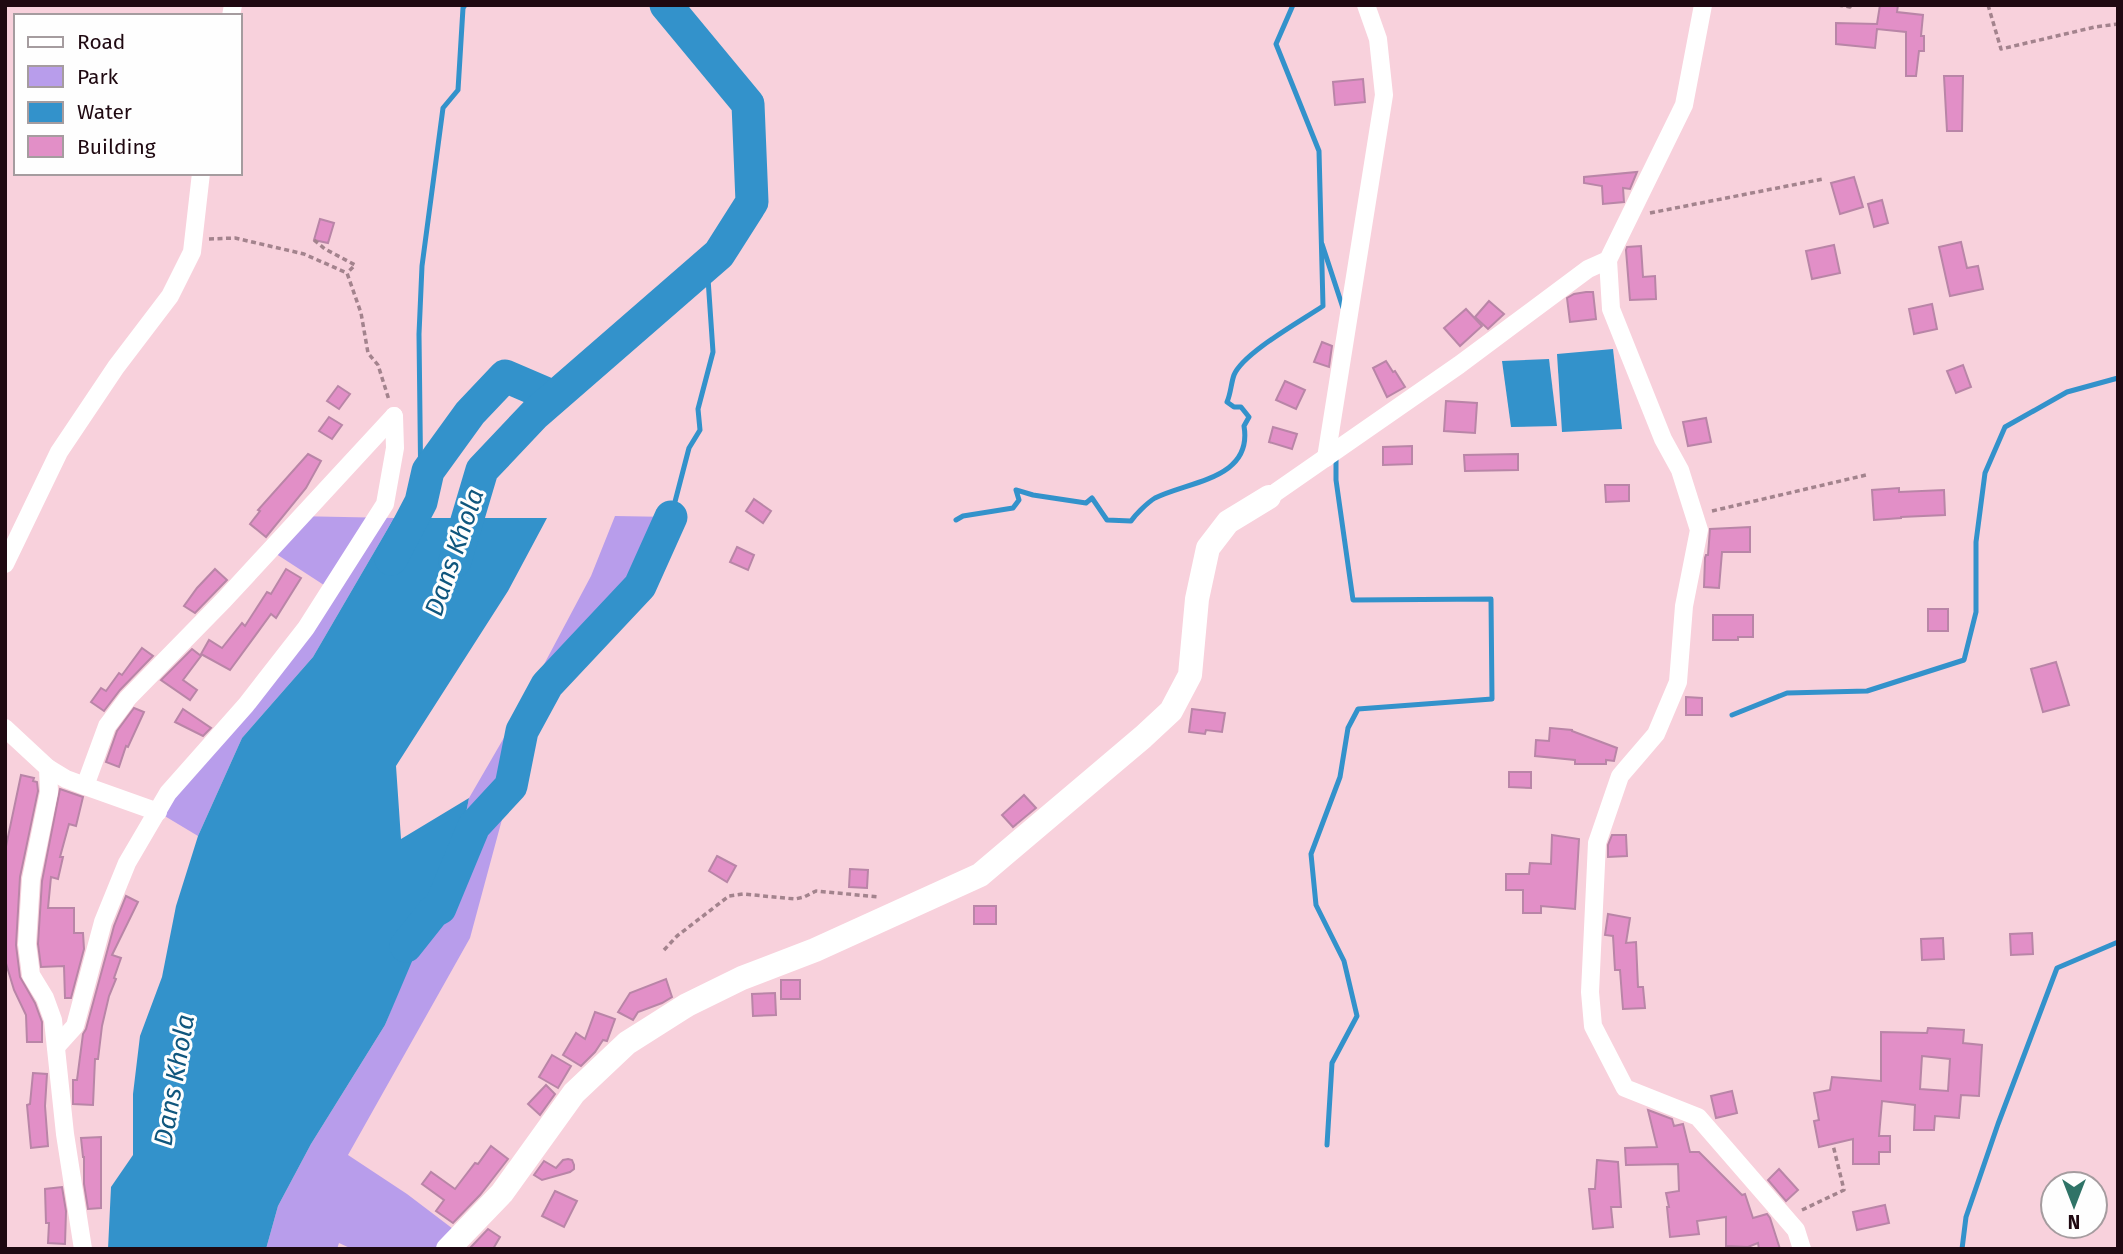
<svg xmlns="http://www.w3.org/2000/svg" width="2123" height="1254" font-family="'Fira Sans',sans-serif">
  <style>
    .green { fill: #b89deb }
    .water { fill: #3392cb }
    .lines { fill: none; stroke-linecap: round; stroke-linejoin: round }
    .stream { stroke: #3392cb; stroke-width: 5 }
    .river { stroke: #3392cb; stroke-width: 33 }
    .building { fill: #e28fc7; stroke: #b985a7; stroke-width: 2; fill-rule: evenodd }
    .path { stroke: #a3838d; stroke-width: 3.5; stroke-dasharray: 5 3.5; stroke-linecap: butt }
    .street { stroke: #fff; stroke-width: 18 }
    .secondary { stroke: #fff; stroke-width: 24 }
    .labels { text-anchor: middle; stroke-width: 6; stroke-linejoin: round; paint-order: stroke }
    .water-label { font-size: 26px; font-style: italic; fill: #0f567d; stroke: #fefefe }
  </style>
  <rect width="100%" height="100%" fill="#f8d1dc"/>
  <g class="green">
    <polygon points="293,516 394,518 313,657 242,738 198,836 158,812 330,589 267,548"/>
    <polygon points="615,516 671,517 640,586 547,684 522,731 511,786 470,938 348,1155 407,1194 461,1235 448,1249 352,1249 339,1243 337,1249 266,1249 278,1206 311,1144 385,1025 463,828 469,798 516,717 591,576"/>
  </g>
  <g class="water">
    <polygon points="1613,349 1622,429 1562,432 1557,354"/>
    <polygon points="1549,359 1557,426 1511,427 1502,361"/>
    <polygon points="394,518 547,518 508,591 396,766 401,839 469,798 463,828 433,912 385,1025 311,1144 278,1206 266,1249 108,1249 111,1187 133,1155 133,1094 140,1036 162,977 176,906 198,836 242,738 313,657"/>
  </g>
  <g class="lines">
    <g class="stream">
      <polyline points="1322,244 1343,308"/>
      <polyline points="421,502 419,334 422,266 443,108 458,90 463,8 465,5"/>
      <polyline points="671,517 689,448 700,430 698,409 713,352 707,264"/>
      <path d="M956,520L963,516L1013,508L1019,500L1016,490L1033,495L1086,503L1092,498L1107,520L1131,521C1136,514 1147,503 1155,498C1189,481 1253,479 1244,426L1249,417L1241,407H1234L1227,402C1231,393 1231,383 1234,375C1243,353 1301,321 1323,306L1319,151L1276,44L1293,5"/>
      <polyline points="1732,715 1787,693 1867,691 1964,660 1976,612 1976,542 1985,473 2005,427 2067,392 2118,378"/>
      <polyline points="1327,1145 1332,1063 1357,1016 1344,961 1316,905 1311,854 1340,777 1348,728 1358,709 1492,699 1491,599 1353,600 1336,480 1336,456"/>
      <polyline points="1962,1249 1966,1217 1998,1124 2057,968 2118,942"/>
    </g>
    <g class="river">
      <polyline points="391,559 421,502 428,471 470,413 505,376 554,397"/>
      <polyline points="455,561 482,470 535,414 719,254 752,202 748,104 666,5"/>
      <polyline points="406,946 433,912 440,908 474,826 511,786 522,731 547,685 640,586 671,517"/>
    </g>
  </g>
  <g class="building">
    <polygon points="1880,5 1898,5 1897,12 1923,15 1921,36 1924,36 1924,51 1919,51 1916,76 1906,76 1906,32 1877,29 1875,48 1836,44 1836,23 1877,24"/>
    <polygon points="1944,76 1963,76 1962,131 1947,131"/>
    <polygon points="1363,79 1365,102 1335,105 1333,82"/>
    <polygon points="1637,172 1630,189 1623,188 1624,202 1603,204 1602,186 1584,183 1584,177"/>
    <polygon points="1854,177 1863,207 1840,214 1831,183"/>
    <polygon points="1882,200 1888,223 1874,227 1868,204"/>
    <polygon points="320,219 334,223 328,243 314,240"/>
    <polygon points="1961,242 1967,268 1978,266 1983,289 1950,296 1939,247"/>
    <polygon points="1834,245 1840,273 1812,279 1806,251"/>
    <polygon points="1641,246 1643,277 1655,276 1656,299 1630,300 1626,250 1627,247"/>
    <polygon points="1586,292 1593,292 1596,319 1570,322 1567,298 1574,294"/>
    <polygon points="1489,301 1504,314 1488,329 1475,317"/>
    <polygon points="1932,304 1937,329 1914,334 1909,309"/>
    <polygon points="1466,309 1482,326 1460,346 1444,328"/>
    <polygon points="1322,342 1332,346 1329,367 1314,362"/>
    <polygon points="1386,361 1393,372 1395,371 1405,387 1387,397 1373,368"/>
    <polygon points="1963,365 1971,387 1956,393 1947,371"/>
    <polygon points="1285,381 1305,390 1296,409 1276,400"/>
    <polygon points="338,386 350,394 339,409 327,401"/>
    <polygon points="1446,401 1477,403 1475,433 1444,431"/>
    <polygon points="329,417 342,425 332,439 319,431"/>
    <polygon points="1706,418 1711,442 1688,446 1683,422"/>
    <polygon points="1273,427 1297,434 1292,449 1269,442"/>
    <polygon points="1412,446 1412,464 1383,465 1383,447"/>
    <polygon points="308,454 321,461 306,488 266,537 250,524 260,511 258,510"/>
    <polygon points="1518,454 1518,470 1465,471 1464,455"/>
    <polygon points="1605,485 1629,485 1629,501 1606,502"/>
    <polygon points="1899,488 1899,492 1944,490 1945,515 1901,517 1901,518 1874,520 1872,490"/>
    <polygon points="754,499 771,511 763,523 746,511"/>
    <polygon points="1750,527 1750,552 1722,552 1719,588 1704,587 1705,558 1706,555 1708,555 1710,529"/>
    <polygon points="737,547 754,555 748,570 730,562"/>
    <polygon points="215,569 227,580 195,613 184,606 197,588"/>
    <polygon points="286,569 301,578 276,618 271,614 230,670 201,654 209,640 222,648 242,623 245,626 267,592 271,594"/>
    <rect x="1928" y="609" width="20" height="22"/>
    <polygon points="1713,615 1753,615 1753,637 1738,637 1738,640 1713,640"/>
    <polygon points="142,648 153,656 120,690 104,711 91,702 101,688 106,691 119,673 122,675"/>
    <polygon points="192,649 201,656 183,680 197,690 190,700 161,680"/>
    <polygon points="2056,662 2069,705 2043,712 2031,669"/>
    <polygon points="1686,697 1702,698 1702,715 1686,715"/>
    <polygon points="134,708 144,712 128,747 126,746 119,767 106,762 117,731"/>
    <polygon points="183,709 211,728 203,736 175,722"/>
    <polygon points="1192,709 1225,713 1222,732 1206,730 1205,734 1189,732"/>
    <polygon points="1550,728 1572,730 1572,731 1617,748 1614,761 1606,760 1606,764 1575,764 1575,760 1535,756 1536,740 1549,741"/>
    <polygon points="1509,772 1531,772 1531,788 1509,787"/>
    <polygon points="21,775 34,778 33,781 37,782 38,791 20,877 16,945 20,977 35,1003 42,1022 42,1042 27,1042 26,1015 14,990 5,960 5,851"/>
    <polygon points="60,789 83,797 76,826 69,824 60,857 63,857 58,879 51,877 48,908 74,908 74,933 83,933 84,949 71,998 65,998 64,966 41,967 38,944 42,881"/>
    <polygon points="1024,795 1036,808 1013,827 1002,815"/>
    <polygon points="1552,835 1579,839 1575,909 1541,906 1541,913 1523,913 1523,890 1506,890 1506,874 1529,874 1530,863 1551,864"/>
    <polygon points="1612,835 1626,835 1627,856 1608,857 1608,845"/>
    <polygon points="717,856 736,866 727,882 709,871"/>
    <polygon points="850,869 868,870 867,888 849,887"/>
    <polygon points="126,896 138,902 112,955 121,958 114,978 116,979 109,996 102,1026 98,1059 95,1059 93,1105 73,1104 73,1080 77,1080 83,1034 86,1029 114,926"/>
    <rect x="974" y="906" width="22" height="18"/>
    <polygon points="1608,914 1630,918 1626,943 1636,942 1638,987 1643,987 1645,1008 1623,1009 1620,970 1615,970 1613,936 1605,935"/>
    <polygon points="2032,933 2033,954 2011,955 2010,934"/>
    <polygon points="1943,938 1944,959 1922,960 1921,939"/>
    <polygon points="666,979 672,997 662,1003 638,1012 633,1020 618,1012 630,993"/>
    <rect x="781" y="980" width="19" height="19"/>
    <polygon points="775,993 776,1015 753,1016 752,994"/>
    <polygon points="595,1012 615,1019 607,1041 603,1040 595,1052 581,1066 563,1055 576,1033 585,1039"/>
    <path d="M1928,1028L1964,1030L1963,1043L1982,1045L1979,1096L1961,1095L1959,1118L1935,1116L1934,1130H1914L1915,1105L1882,1101L1879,1136H1890V1152H1879V1164H1853V1139L1819,1147L1814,1121L1819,1120L1814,1093L1830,1090L1832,1077L1881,1081V1032L1927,1033ZM1922,1056L1950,1059L1948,1091L1920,1089Z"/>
    <polygon points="552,1055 571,1066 558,1088 539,1077"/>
    <polygon points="33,1073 47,1074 45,1106 48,1146 31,1148 27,1105 30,1104"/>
    <polygon points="546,1085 555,1094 540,1115 528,1104"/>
    <polygon points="1732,1091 1737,1113 1716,1118 1711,1096"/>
    <polygon points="1648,1110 1672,1119 1674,1126 1683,1124 1690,1152 1699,1152 1742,1195 1745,1194 1753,1218 1767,1214 1770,1218 1780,1249 1759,1249 1758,1243 1748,1247 1726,1246 1726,1217 1697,1221 1699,1234 1670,1237 1667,1207 1669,1207 1666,1193 1679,1191 1678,1164 1626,1165 1625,1148 1657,1147"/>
    <polygon points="101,1137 101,1208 88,1209 84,1184 84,1157 83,1157 81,1138"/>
    <polygon points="491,1146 508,1159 480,1195 453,1223 436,1211 444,1200 422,1184 431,1172 455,1189 475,1163 478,1164"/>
    <polygon points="568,1159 572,1160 574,1165 574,1169 570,1172 542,1180 534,1175 544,1161 556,1168 563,1160"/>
    <polygon points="1597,1160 1618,1162 1621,1207 1611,1207 1613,1227 1593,1229 1589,1189 1595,1189"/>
    <polygon points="1779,1169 1798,1190 1786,1201 1768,1180"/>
    <polygon points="62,1187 66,1211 65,1244 48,1243 49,1223 46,1223 45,1189"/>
    <polygon points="555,1191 577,1201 564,1227 542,1216"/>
    <polygon points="1885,1205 1889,1223 1857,1230 1853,1212"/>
    <polygon points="488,1229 500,1237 493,1249 469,1249"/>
  </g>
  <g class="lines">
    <g class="path">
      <polyline points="1838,5 1850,7 1850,5"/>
      <polyline points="1988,5 2001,49 2095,27 2118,24"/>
      <polyline points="1650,213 1823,179"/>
      <polyline points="209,239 235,238 304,254 347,273 361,313 368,353 378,365 389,400"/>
      <polyline points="314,240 325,249 355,265 347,273"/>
      <polyline points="1712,511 1866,475"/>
      <polyline points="664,950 677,936 729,896 743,894 795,899 804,897 816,891 879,897"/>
      <polyline points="1802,1210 1844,1190 1833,1145"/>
    </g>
    <g class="street">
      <polyline points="231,16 233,5"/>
      <polyline points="1608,260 1611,309 1663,439 1680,470 1699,530 1684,606 1678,682 1656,734 1620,776 1597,843 1590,992 1593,1026 1625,1088 1698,1117 1796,1230 1802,1249"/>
      <polyline points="1326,458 1384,95 1378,39 1366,5"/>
      <polyline points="1269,497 1459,365 1588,269 1608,260 1684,105 1703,5"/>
      <polyline points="5,564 59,452 116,367 170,296 192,252 201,173"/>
      <polyline points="5,728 48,768 49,792 31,879 27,944 31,975 45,998 53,1020 65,1134 83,1249"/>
      <polyline points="48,768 66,779 85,786 107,726 128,698 224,600 394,416"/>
      <polyline points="85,786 158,812"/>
      <polyline points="56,1047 75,1026 103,922 127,863 168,793 246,705 306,628 385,504 395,448 394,416"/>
    </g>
    <polyline class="secondary" points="448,1249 502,1193 574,1093 627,1043 687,1005 742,978 815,950 980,875 1143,737 1171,711 1190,675 1197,599 1208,548 1228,522 1269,497"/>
  </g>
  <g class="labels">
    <g class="water-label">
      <text transform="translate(454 552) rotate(-71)" y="9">Dans Khola</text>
      <text transform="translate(174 1080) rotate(-80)" y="9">Dans Khola</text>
    </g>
  </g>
  <rect width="2123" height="1254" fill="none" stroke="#1f0911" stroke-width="14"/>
  <rect x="14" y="14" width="228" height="161" fill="#fefefe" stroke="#a59c9f" stroke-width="2"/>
  <rect x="28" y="37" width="35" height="10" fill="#ffffff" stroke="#a59c9f" stroke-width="2"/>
  <text x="77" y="49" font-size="21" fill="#1f0911">Road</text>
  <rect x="28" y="66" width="35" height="21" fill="#b89deb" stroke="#a59c9f" stroke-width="2"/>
  <text x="77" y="84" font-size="21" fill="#1f0911">Park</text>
  <rect x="28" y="102" width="35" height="21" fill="#3392cb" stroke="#a59c9f" stroke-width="2"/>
  <text x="77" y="119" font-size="21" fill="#1f0911">Water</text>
  <rect x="28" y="136" width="35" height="21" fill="#e28fc7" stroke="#a59c9f" stroke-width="2"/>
  <text x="77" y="154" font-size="21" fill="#1f0911">Building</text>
  <g transform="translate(2074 1205) rotate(180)"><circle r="33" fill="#fefefe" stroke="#a59c9f" stroke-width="2"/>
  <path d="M0-5L12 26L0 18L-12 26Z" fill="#2f7367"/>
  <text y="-10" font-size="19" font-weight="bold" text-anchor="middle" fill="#1f0911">N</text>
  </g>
</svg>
